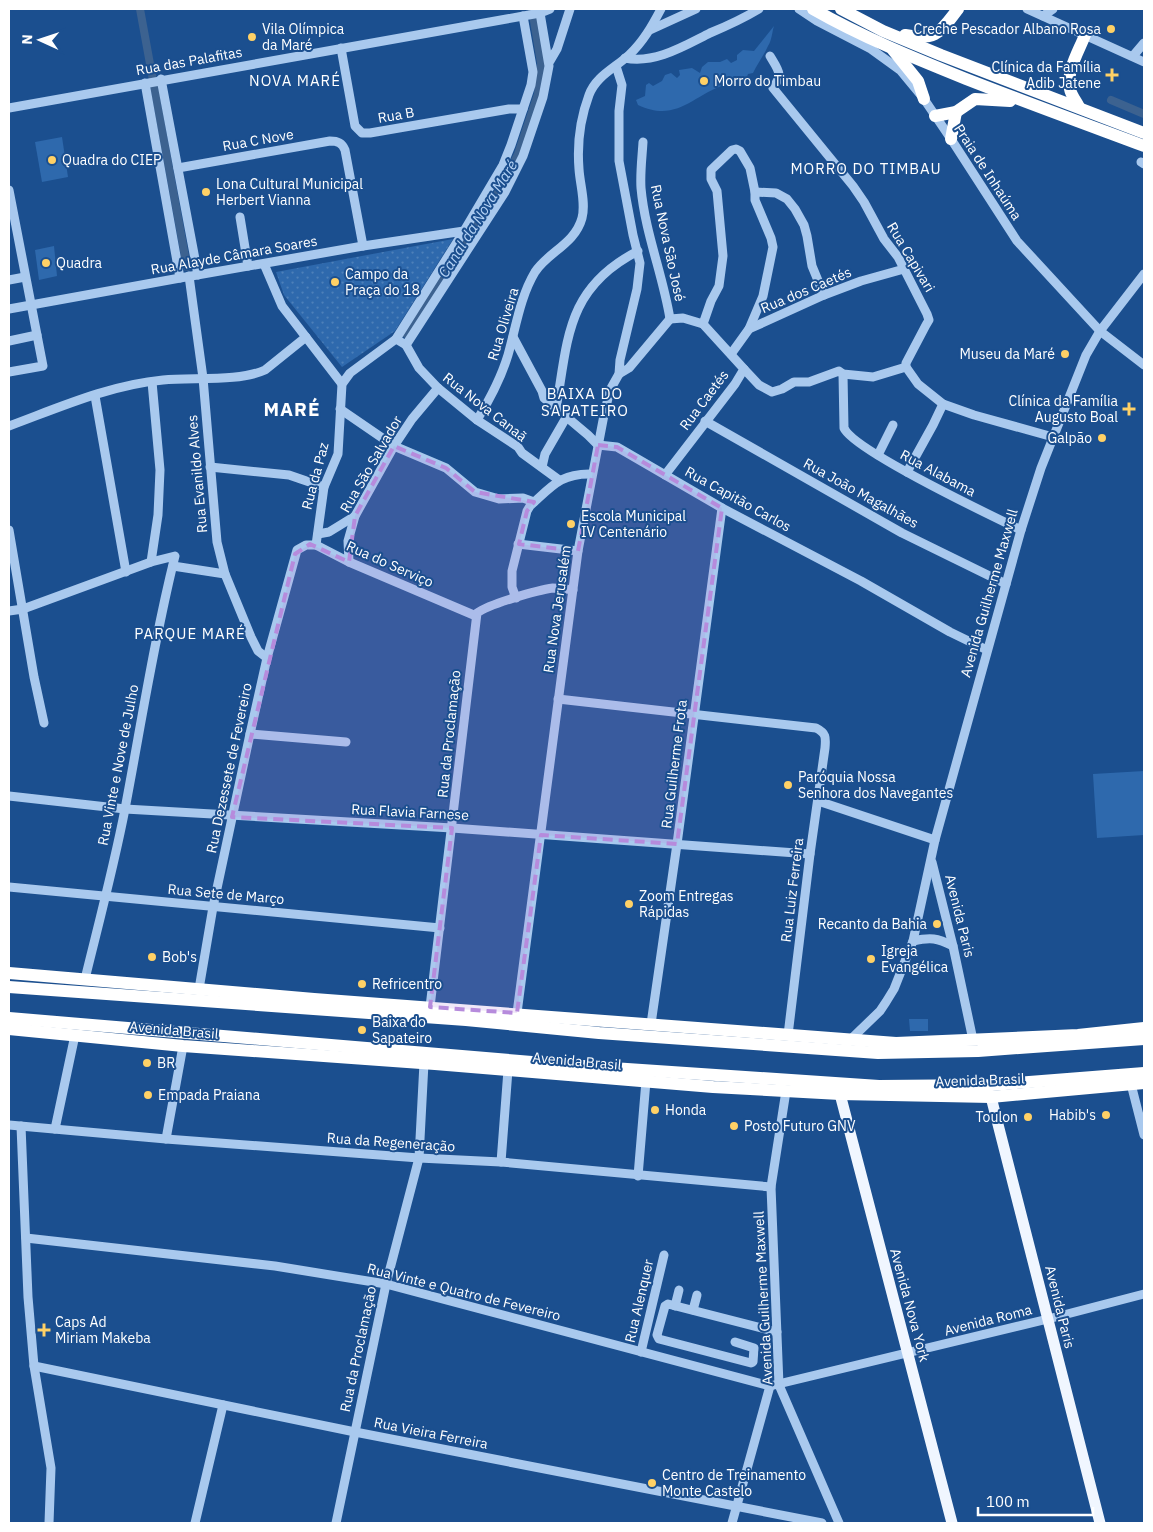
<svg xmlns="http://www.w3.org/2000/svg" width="1153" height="1532" font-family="'IBM Plex Sans',sans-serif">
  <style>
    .grass { fill: #2e69ad }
    .park { fill: url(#park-dots) }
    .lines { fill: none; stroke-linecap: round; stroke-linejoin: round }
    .canal { stroke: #3c6290; stroke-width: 8 }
    .minor { stroke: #a9c9ee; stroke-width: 9 }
    .major { stroke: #f0f6ff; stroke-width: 11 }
    .highway { stroke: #fff; stroke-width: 12 }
    .marked { fill: #b68bdc; fill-opacity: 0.2; stroke: #b68bdc; stroke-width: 4; stroke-dasharray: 10 6; stroke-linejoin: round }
    .poi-dot { fill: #ffd166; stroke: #1b4f8f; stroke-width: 2 }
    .labels { text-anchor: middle; stroke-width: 4; stroke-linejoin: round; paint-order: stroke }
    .poi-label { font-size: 14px; fill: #fff; stroke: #1b4f8f; text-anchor: start }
    .street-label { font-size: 14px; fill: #fff; stroke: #1b4f8f }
    .neighbourhood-label { font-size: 15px; letter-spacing: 1px; fill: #fff; stroke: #1b4f8f }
    .water-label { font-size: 15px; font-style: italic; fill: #b5d3f5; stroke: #1b4f8f }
    .district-label { font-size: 19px; font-weight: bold; letter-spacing: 1px; fill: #fff; stroke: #1b4f8f }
  </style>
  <defs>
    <pattern id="park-dots" width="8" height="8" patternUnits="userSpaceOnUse" patternTransform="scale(1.25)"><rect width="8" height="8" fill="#2e69ad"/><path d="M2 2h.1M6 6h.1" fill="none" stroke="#4d80b9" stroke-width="1.8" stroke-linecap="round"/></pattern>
  </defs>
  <rect width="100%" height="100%" fill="#1b4f8f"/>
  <g class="grass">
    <path d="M774,26C772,32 772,40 768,46C764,55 758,63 753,73L748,74L746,79C739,82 731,82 724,85C692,96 676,123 638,105L636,100L645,96L646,85L649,83L653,86L662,81L665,75L671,73L677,78L680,75L679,70L692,68L700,73L702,67L708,62H720L727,59L731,63L737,60V55L743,50L754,51Z"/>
    <polygon points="62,137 68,177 42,182 35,142"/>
    <polygon points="54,246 57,276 39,280 35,250"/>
    <polygon points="1144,771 1144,835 1097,838 1093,774"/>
    <polygon points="909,1019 928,1019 928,1031 910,1031"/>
  </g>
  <polygon class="park" points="453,239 395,331 342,367 284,295 276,272"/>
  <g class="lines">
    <g class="canal">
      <polyline points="140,9 187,267"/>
      <polyline points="1111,100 1144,114"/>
      <polyline points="406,334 503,185 518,154 538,94 541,63 532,9"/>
    </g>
    <g class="minor">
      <polyline points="799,9 817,21 871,49 900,70 924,99 951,139 1017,241 1100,331 1144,365"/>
      <polyline points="1027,9 1144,62"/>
      <polyline points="1043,16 1053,9"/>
      <polyline points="650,30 696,9"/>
      <polyline points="341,48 355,126 362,133 370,133 509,109 523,109"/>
      <path d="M770,56C779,71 783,74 773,88L853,186L864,202L884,239L898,257L927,314L929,320L926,325L906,363V367L918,384L943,404L974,415L1053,437"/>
      <polyline points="1133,56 1144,43"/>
      <path d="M625,58C655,64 684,46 710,33C727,26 744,18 759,9"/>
      <polyline points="550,61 557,49 570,9"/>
      <polyline points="161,79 198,275"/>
      <polyline points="145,83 180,278"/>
      <polyline points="9,108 540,13 550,9"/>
      <path d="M643,142C642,158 640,173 641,188C645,233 663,275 670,319"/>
      <polyline points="1141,162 1144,164"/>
      <path d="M178,168L330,141C338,141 342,143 345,150L363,246"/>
      <polyline points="9,190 43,366 9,372"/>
      <polyline points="755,192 776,193 787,199 795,209 804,225 807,236 812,266 824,295"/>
      <polyline points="240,217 248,266"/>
      <polyline points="264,264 282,306 342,384"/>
      <polyline points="189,276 203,378 217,542 225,574 251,637 258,651 267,658"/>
      <polyline points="9,280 25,277"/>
      <polyline points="9,309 180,278 363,246 464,231"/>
      <polyline points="703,324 711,301 719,286 723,256 717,191 711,179 711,170 732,150 736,149 740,151 750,168 755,192 755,200 771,238 773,247 763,296 749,329"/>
      <polyline points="513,337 542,391 544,398 588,435 598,445 617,447 722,508 861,581 950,632 987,650"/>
      <polyline points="396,339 406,345 505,192 523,156 543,97 549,66 540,13"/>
      <polyline points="9,341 37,335"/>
      <polyline points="406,345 419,368 438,388 477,420 518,447 522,453 559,480"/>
      <polyline points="731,354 749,329 824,295 861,281 904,269"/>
      <polyline points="744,369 759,385 772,392 782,389 794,382 809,382 839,371 843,374 873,377 906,367"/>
      <polyline points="619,374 629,368 670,319"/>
      <path d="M843,374L844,428C853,450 992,516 1021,530"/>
      <polyline points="95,396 126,572"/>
      <polyline points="340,409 394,446 446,468 475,492 499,499 523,498 534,502"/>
      <path d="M556,409C568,339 566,288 638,251"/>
      <path d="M477,420C490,399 501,378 508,355C516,327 520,297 535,272C548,252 575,244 582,218C586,203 580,185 579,169C577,144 580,119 589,95C596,76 615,68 629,55C643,42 652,26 661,9"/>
      <polyline points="705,421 902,533 1006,584"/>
      <path d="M9,426C58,408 109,385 163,380C192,377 239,382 265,370L306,337"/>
      <polyline points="878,455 893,425"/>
      <polyline points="210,467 289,475 324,487"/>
      <polyline points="542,467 545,454 567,416"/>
      <polyline points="907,472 933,425 943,404"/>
      <polyline points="665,475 735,384 744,369 703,324 683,318 670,319"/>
      <polyline points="9,530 34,677 44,723"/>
      <polyline points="318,534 329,532 355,516"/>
      <polyline points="518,544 578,551"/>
      <polyline points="316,545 324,487 338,454 342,384 350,373 396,339 464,231 503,165 511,145 531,85 533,72 523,16"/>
      <polyline points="151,562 158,515 160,470 152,382"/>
      <polyline points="349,562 348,541 355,516 394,446 412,419 438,388"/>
      <polyline points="173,566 225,574"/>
      <path d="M516,598L512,587V571L527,511L530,506C552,486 561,473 592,474"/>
      <path d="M9,611L23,609L151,562L175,556C154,640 141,725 125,809C114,866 99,922 85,979"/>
      <path d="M558,699L816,728C826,733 826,737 825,748L810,854L788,1035"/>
      <polyline points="250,734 346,742"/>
      <polyline points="9,796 125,809 452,828 810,854"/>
      <polyline points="818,801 935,840"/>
      <polyline points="932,862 953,946 973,1040"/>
      <polyline points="9,887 440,928"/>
      <path d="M913,941C931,937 937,938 953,946"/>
      <polyline points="199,989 213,907 250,734 267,658 297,550 306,545 316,545 349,562 476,616"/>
      <path d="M430,1007L477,613C489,604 538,590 553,588C559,588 566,589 573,590"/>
      <polyline points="517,1013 578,551 604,415 610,390 619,374 620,360 637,289 640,263 633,235 619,161 619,111 622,85 616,66"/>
      <polyline points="651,1024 677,844 722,508"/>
      <polyline points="850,1040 880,1011 886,1002 894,989 913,941 935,840 1021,530 1041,468 1086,355 1100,331 1144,274"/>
      <polyline points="1131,1084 1144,1135"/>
      <polyline points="786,1091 771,1187 779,1385 839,1523"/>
      <polyline points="9,1125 166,1139 419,1158 501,1162 771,1187"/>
      <polyline points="21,1126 28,1297 34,1366 51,1468 49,1523"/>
      <polyline points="55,1129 75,1035"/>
      <polyline points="166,1139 183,1046"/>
      <polyline points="501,1162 508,1070"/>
      <polyline points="638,1176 646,1081"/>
      <polyline points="26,1238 275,1266 386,1284 770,1386 1048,1319 1144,1294"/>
      <polyline points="675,1306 679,1290"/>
      <polyline points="693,1310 697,1295"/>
      <polyline points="735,1342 754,1348 753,1362 751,1363 659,1339 657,1335 665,1306 668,1304 777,1332"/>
      <polyline points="641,1352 664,1255"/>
      <polyline points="34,1366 355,1432 822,1523"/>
      <polyline points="195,1523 223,1405"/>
      <polyline points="336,1523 386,1284 419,1158 424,1063"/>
      <polyline points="732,1523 770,1386"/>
    </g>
    <g class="major">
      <polyline points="840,1094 952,1523"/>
      <polyline points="991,1097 1100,1523"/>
    </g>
    <g class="highway">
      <path d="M813,9C862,37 914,58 966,79C1025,102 1085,124 1144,146"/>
      <polyline points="841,9 883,31 941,55 1144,133"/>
      <path d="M905,35C937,41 940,32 958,9"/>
      <polyline points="893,50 918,81 924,99"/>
      <path d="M1079,107C1076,101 1071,95 1070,89C1066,71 1079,51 1085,35"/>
      <polyline points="935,116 956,112 975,99 1010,101"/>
      <polyline points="951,139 956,112"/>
      <polyline points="9,973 314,999 896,1043 1078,1035 1144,1028"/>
      <polyline points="9,987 466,1020 599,1033 878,1053 978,1051 1144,1039"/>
      <polyline points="9,1018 568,1065 879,1086 992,1085 1144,1073"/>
      <polyline points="9,1029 183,1046 435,1064 713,1087 840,1094 991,1097 1144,1083"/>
    </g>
  </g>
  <path class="marked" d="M598,445L617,447L722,508L677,844L541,835L517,1013L430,1007L452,828L232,817L295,554L310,544L349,562L355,516L394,446L446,468L475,492L534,502L527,511L519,544L578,551Z"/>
  <g class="poi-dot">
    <circle cx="1111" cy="29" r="5"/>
    <circle cx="252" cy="37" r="5"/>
    <path d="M1109.5 67.5h5v5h5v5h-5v5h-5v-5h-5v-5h5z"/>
    <circle cx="704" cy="81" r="5"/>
    <circle cx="52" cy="160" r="5"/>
    <circle cx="206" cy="192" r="5"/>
    <circle cx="46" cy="263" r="5"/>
    <circle cx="335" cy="282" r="5"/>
    <circle cx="1065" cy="354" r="5"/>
    <path d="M1126.5 401.5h5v5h5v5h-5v5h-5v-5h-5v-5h5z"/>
    <circle cx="1102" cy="438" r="5"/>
    <circle cx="571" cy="524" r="5"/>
    <circle cx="788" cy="785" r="5"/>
    <circle cx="629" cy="904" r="5"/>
    <circle cx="937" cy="924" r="5"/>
    <circle cx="152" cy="957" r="5"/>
    <circle cx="871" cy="959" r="5"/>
    <circle cx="362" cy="984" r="5"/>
    <circle cx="362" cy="1030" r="5"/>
    <circle cx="147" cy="1063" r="5"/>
    <circle cx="148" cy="1095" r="5"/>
    <circle cx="655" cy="1110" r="5"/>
    <circle cx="1106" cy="1115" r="5"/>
    <circle cx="1028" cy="1117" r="5"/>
    <circle cx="734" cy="1126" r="5"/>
    <path d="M41.5 1322.5h5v5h5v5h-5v5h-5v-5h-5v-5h5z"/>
    <circle cx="652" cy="1483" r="5"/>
  </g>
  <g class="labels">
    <g class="poi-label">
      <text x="262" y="34">Vila Olímpica<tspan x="262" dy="16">da Maré</tspan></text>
      <text x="1101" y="34" text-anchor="end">Creche Pescador Albano Rosa</text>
      <text x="1101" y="72" text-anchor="end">Clínica da Família<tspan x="1101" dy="16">Adib Jatene</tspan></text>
      <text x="714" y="86">Morro do Timbau</text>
      <text x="62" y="165">Quadra do CIEP</text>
      <text x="216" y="189">Lona Cultural Municipal<tspan x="216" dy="16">Herbert Vianna</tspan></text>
      <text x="56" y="268">Quadra</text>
      <text x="345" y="279">Campo da<tspan x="345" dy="16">Praça do 18</tspan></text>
      <text x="1055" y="359" text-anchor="end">Museu da Maré</text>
      <text x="1118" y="406" text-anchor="end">Clínica da Família<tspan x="1118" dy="16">Augusto Boal</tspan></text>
      <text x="1092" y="443" text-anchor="end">Galpão</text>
      <text x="581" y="521">Escola Municipal<tspan x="581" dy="16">IV Centenário</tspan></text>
      <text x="798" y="782">Paróquia Nossa<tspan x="798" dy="16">Senhora dos Navegantes</tspan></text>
      <text x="639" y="901">Zoom Entregas<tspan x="639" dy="16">Rápidas</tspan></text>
      <text x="927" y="929" text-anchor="end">Recanto da Bahia</text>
      <text x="881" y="956">Igreja<tspan x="881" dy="16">Evangélica</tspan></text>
      <text x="162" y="962">Bob's</text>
      <text x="372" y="989">Refricentro</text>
      <text x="372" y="1027">Baixa do<tspan x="372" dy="16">Sapateiro</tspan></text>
      <text x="157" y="1068">BR</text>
      <text x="158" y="1100">Empada Praiana</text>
      <text x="665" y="1115">Honda</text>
      <text x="1096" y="1120" text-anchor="end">Habib's</text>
      <text x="1018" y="1122" text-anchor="end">Toulon</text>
      <text x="744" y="1131">Posto Futuro GNV</text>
      <text x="55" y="1327">Caps Ad<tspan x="55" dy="16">Miriam Makeba</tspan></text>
      <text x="662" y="1480">Centro de Treinamento<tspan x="662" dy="16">Monte Castelo</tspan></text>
    </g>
    <g class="street-label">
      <text transform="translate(189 61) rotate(-10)" y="5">Rua das Palafitas</text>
      <text transform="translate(396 115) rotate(-10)" y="5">Rua B</text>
      <text transform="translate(258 140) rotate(-10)" y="5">Rua C Nove</text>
      <text transform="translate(988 172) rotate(57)" y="5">Praia de Inhaúma</text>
      <text transform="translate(668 243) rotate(78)" y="5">Rua Nova São José</text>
      <text transform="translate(234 255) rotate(-10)" y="5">Rua Alayde Câmara Soares</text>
      <text transform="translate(911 257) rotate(59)" y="5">Rua Capivari</text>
      <text transform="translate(806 290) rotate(-23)" y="5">Rua dos Caetés</text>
      <text transform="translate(503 324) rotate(-73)" y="5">Rua Oliveira</text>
      <text transform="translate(704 400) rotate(-53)" y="5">Rua Caetés</text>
      <text transform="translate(485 407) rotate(38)" y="5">Rua Nova Canaã</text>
      <text transform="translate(371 464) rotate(-60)" y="5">Rua São Salvador</text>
      <text transform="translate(938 473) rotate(28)" y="5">Rua Alabama</text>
      <text transform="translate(197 474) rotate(-95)" y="5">Rua Evanildo Alves</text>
      <text transform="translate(315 476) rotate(-75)" y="5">Rua da Paz</text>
      <text transform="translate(861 493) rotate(29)" y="5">Rua João Magalhães</text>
      <text transform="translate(738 499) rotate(29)" y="5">Rua Capitão Carlos</text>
      <text transform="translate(390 564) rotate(24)" y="5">Rua do Serviço</text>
      <text transform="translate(989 593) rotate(-74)" y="5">Avenida Guilherme Maxwell</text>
      <text transform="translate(557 609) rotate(-82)" y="5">Rua Nova Jerusalém</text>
      <text transform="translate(449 734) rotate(-84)" y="5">Rua da Proclamação</text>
      <text transform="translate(674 764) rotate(-83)" y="5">Rua Guilherme Frota</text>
      <text transform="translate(118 765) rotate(-79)" y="5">Rua Vinte e Nove de Julho</text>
      <text transform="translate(229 768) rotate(-78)" y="5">Rua Dezessete de Fevereiro</text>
      <text transform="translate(410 812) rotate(3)" y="5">Rua Flavia Farnese</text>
      <text transform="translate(792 890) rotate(-83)" y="5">Rua Luiz Ferreira</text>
      <text transform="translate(226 894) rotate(5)" y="5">Rua Sete de Março</text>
      <text transform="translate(960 916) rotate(76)" y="5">Avenida Paris</text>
      <text transform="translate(174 1030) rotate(5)" y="5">Avenida Brasil</text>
      <text transform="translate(577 1061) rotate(5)" y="5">Avenida Brasil</text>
      <text transform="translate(980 1080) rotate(-2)" y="5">Avenida Brasil</text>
      <text transform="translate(391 1142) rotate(4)" y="5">Rua da Regeneração</text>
      <text transform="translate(464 1292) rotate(14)" y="5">Rua Vinte e Quatro de Fevereiro</text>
      <text transform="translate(763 1298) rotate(-93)" y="5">Avenida Guilherme Maxwell</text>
      <text transform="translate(639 1301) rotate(-77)" y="5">Rua Alenquer</text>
      <text transform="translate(910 1305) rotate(75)" y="5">Avenida Nova York</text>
      <text transform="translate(1060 1307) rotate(76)" y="5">Avenida Paris</text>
      <text transform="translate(988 1320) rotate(-14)" y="5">Avenida Roma</text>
      <text transform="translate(358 1349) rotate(-78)" y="5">Rua da Proclamação</text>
      <text transform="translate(431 1433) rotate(11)" y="5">Rua Vieira Ferreira</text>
    </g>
    <g class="neighbourhood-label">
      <text x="295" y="86">NOVA MARÉ</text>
      <text x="866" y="174">MORRO DO TIMBAU</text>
      <text x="585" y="399">BAIXA DO<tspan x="585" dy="17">SAPATEIRO</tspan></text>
      <text x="190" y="639">PARQUE MARÉ</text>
    </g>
    <g class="water-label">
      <text transform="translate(478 219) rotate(-58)" y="5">Canal da Nova Maré</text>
    </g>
    <g class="district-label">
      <text x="292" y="416">MARÉ</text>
    </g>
  </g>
  <rect width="1153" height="1532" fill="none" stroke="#ffffff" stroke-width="20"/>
  <g transform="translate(40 40) rotate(273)" stroke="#1b4f8f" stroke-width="4" paint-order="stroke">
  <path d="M0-4L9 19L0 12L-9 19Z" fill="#ffffff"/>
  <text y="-8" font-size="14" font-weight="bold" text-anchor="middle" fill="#ffffff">N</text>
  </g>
  <path d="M978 1507v8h115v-8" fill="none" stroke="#ffffff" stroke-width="2.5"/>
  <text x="986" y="1507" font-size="15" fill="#ffffff" stroke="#1b4f8f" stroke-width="4" paint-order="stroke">100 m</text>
</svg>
